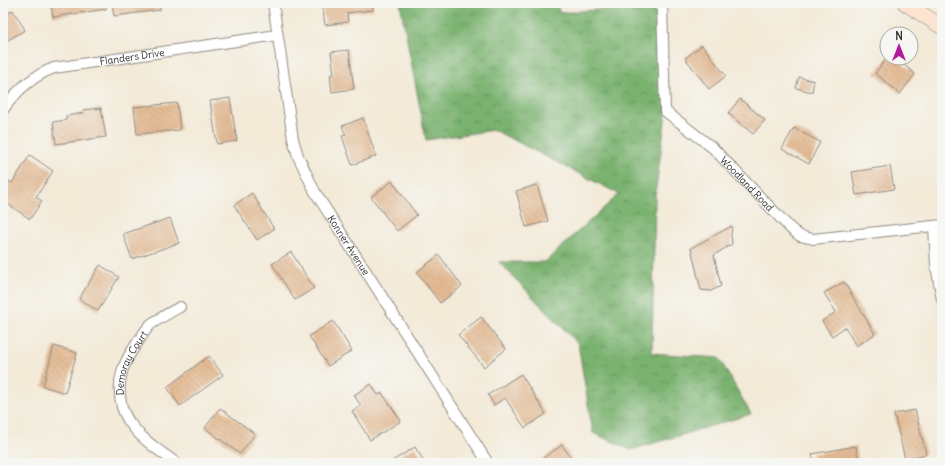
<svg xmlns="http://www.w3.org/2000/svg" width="945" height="466" font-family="Delius,sans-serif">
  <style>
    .forest { fill: url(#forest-crowns); stroke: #526e4e }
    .building { fill: url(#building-back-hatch) }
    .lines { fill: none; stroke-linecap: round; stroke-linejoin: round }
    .street-casing { stroke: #8f8a82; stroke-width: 12 }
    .secondary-casing { stroke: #8f8a82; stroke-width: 16 }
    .street { stroke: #fff; stroke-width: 10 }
    .secondary { stroke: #fde4d1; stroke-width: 15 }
    .labels { text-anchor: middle; stroke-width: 4; stroke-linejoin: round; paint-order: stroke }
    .street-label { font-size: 10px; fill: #2b2b2b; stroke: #f6f6f2 }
  </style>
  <defs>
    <pattern id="forest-crowns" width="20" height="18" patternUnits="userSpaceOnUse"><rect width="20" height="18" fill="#7ab270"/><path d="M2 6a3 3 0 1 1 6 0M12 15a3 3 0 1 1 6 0" fill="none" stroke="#64915c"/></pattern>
    <pattern id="building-back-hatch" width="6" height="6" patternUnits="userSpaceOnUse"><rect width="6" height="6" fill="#e4bb94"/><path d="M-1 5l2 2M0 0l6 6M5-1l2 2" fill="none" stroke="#c4a180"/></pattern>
  </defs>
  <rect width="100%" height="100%" fill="#f6f6f2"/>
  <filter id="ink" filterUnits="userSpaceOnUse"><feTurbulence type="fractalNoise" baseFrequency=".025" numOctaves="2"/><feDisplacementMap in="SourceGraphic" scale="8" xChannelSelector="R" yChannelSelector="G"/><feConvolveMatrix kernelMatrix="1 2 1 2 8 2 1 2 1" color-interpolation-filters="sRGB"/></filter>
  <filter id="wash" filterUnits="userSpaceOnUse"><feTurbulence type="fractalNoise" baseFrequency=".012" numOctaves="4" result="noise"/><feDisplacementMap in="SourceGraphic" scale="16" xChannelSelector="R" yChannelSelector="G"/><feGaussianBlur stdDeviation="0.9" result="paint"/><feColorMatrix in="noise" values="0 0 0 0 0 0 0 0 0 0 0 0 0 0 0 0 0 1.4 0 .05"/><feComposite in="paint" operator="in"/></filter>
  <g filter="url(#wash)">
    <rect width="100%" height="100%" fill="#f3ead8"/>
    <polygon class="forest" points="400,3 556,3 560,13 658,4 667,106 655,196 652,353 719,358 751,414 631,450 593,433 578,344 499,262 545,262 619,194 494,130 426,140"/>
    <g id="blocks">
      <g class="building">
        <polygon points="51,3 106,3 106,9 53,17"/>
        <polygon points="112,3 160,3 160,10 114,16"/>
        <polygon points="322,3 373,3 373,10 347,13 348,22 325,25"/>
        <polygon points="13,10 25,30 3,43 3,16"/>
        <polygon points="702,45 726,76 709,89 685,58"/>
        <polygon points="349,50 354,89 332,92 330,75 334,74 331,52"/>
        <polygon points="887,58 896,58 915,74 900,94 875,73"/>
        <polygon points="799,77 814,81 812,92 796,88"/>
        <polygon points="230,98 237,141 217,144 210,101"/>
        <polygon points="740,99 765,120 753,134 728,113"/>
        <polygon points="177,103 180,130 137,134 134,107"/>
        <polygon points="101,108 106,137 56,144 53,122 66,120 66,116 84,113 83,110"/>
        <polygon points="363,118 376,156 352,165 342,136 346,135 342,126"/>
        <polygon points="794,128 820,142 809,164 782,149"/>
        <polygon points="30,155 53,171 36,197 42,201 30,219 3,201 3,190 9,181 12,183"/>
        <polygon points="890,166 894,189 856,195 852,172"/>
        <polygon points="392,181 417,215 397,231 371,197"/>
        <polygon points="537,185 548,221 526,227 516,191"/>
        <polygon points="252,193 274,229 257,240 234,205"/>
        <polygon points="170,218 179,243 132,259 123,234"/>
        <polygon points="732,226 731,235 732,244 714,255 721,286 711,291 701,290 691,248"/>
        <polygon points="291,252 314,288 295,300 272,264"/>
        <polygon points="439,255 462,286 440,303 417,272"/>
        <polygon points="100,265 119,277 98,311 79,299"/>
        <polygon points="844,282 875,334 856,346 845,327 832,336 822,321 836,312 824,293"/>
        <polygon points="481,317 506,349 484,367 458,335"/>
        <polygon points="333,321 352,351 328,366 309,336"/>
        <polygon points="54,346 77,353 65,393 43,386"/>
        <polygon points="209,356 223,375 180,406 167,387"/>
        <polygon points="521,374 546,414 525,428 505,398 494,405 488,395"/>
        <polygon points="371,384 378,395 382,393 401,421 370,440 352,411 361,406 354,395"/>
        <polygon points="220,408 255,434 240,454 205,428"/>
        <polygon points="915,410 926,454 905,459 894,414"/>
        <polygon points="562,445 575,463 536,463"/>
        <polygon points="856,446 859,463 814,463 812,454"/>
        <polygon points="415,447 425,463 389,463"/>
      </g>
    </g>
  </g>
  <g filter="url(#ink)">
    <use href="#blocks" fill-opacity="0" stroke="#8f8a82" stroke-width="1"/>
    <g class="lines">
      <defs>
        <g id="street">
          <path id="s1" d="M273,3L293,139L298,156L315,192L367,273L488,463"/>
          <path id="s2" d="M662,3L665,111L713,148L790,228L800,236L813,239L942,225"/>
          <path id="s3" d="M3,110C16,91 32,76 54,68L277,35"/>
          <polyline points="934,226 936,265 942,300"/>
          <path id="s4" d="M176,463C160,451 142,440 130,423C126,418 124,413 122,407C115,380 124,360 140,339C143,334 147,328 151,324C160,318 171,312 180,307"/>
        </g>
        <polyline id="secondary" points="905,3 942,27"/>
      </defs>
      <use href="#street" class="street-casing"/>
      <use href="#secondary" class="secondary-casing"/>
      <use href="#street" class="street"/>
      <use href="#secondary" class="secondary"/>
    </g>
  </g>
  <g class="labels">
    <g class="street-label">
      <text dy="4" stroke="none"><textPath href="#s3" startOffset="146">Flanders Drive</textPath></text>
      <text dy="4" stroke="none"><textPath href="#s2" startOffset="218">Woodland Road</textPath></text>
      <text dy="4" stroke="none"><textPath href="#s1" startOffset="258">Konner Avenue</textPath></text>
      <text dy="4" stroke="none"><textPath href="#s4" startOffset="126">Demoray Court</textPath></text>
    </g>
  </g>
  <rect width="945" height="466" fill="none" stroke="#f6f6f2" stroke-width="16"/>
  <g transform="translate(899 46)"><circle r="19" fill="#f6f6f2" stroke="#a5a5a2"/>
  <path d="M0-3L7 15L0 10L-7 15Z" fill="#b5179e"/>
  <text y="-6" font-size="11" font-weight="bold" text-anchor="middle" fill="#2b2b2b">N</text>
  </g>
</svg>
